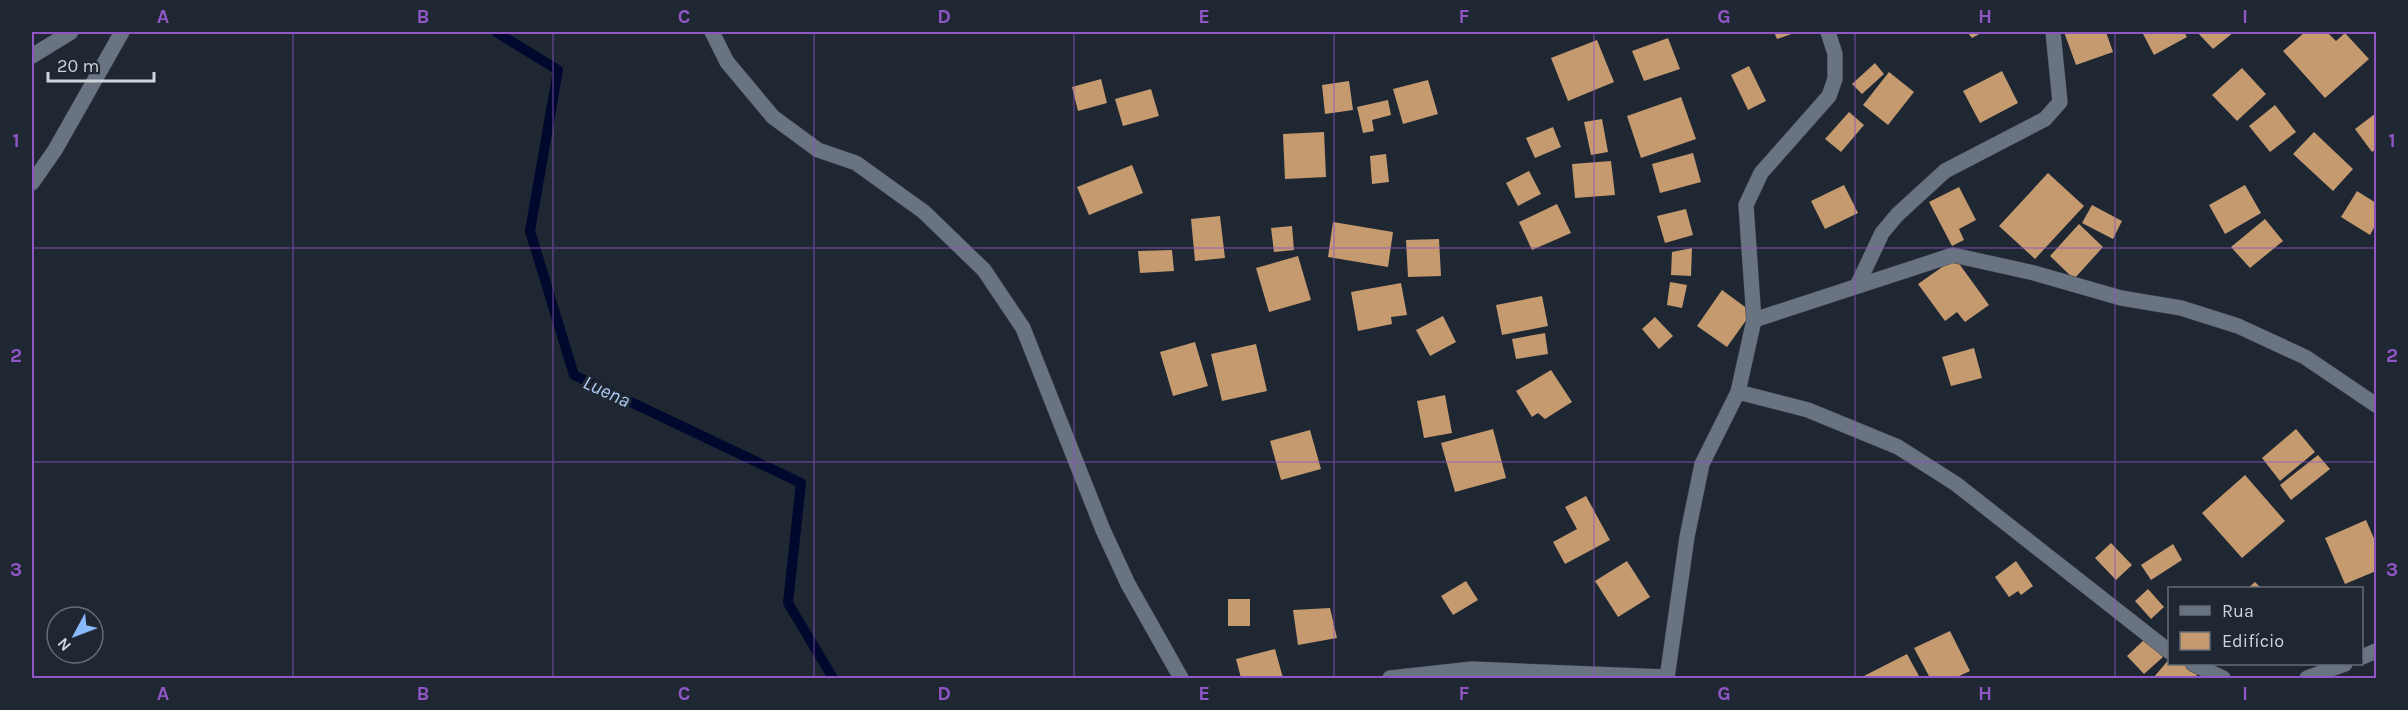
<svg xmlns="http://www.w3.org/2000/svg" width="2408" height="710" font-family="Karla,sans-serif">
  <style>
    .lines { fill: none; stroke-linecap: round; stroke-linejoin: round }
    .stream { stroke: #00082d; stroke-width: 10 }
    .building { fill: #c59a6f }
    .street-casing { stroke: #3c434c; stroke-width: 16 }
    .secondary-casing { stroke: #3c434c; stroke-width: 16 }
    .street { stroke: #6a7381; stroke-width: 15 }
    .secondary { stroke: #6a7381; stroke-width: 15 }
    .grid { fill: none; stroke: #9056c6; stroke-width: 1.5; stroke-opacity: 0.55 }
    .labels { text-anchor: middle; stroke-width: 6; stroke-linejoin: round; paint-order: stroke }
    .water-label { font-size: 20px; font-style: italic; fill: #b0cbf4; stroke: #1f2733 }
    .neatline { fill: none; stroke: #9056c6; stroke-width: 2 }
    .grid-label { font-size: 20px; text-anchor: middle; font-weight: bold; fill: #9056c6 }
  </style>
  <rect width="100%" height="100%" fill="#1f2733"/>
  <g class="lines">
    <polyline class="stream" points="496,32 558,70 530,231 574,375 801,483 788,603 833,678"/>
  </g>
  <g class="building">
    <polygon points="1774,32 1797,32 1777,39"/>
    <polygon points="1967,32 1983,32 1972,38"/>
    <polygon points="2064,32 2106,32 2113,52 2076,65"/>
    <polygon points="2142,32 2184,32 2187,37 2154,55"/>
    <polygon points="2197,32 2234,32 2213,49"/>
    <polygon points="2305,32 2327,32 2336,41 2345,33 2369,59 2325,98 2283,51"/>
    <polygon points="1668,38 1680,69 1644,81 1632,51"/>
    <polygon points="1597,40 1614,82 1568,101 1551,58"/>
    <polygon points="1875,63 1884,74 1862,94 1852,84"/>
    <polygon points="1749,66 1766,101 1748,110 1731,75"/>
    <polygon points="2242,68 2266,94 2237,121 2212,95"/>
    <polygon points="2002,71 2018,103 1980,123 1963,91"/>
    <polygon points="1889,72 1914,92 1888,125 1863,105"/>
    <polygon points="1101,79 1107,103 1078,111 1072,87"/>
    <polygon points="1428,80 1438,114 1403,124 1393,89"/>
    <polygon points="1349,81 1353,110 1325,114 1322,85"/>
    <polygon points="1151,89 1159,116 1123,126 1115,99"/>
    <polygon points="1681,97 1696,139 1641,158 1627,116"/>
    <polygon points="1388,100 1391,115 1372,120 1374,131 1363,133 1357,107"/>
    <polygon points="2275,105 2296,132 2270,152 2249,126"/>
    <polygon points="1849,112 1864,125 1841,152 1825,139"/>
    <polygon points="2376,113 2376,149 2372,152 2355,129"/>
    <polygon points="1602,119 1608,152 1591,155 1584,122"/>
    <polygon points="1553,127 1561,147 1535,158 1526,138"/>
    <polygon points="1324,132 1326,177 1285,179 1283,134"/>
    <polygon points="2314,132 2353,169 2333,191 2293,154"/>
    <polygon points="1693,153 1701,182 1660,193 1652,164"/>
    <polygon points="1386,154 1389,182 1372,184 1370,156"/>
    <polygon points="1611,161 1615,195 1575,198 1572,164"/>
    <polygon points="1132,165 1143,193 1089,215 1077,187"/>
    <polygon points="1529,171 1541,194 1518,206 1506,183"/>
    <polygon points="2048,173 2084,206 2035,259 1999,226"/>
    <polygon points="1844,185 1858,213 1825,229 1811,201"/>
    <polygon points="2245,185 2261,213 2225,234 2209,205"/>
    <polygon points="1959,187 1976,220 1959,229 1964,240 1952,246 1929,202"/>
    <polygon points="2357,191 2376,203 2376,224 2370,235 2341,217"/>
    <polygon points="1557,204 1571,233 1532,250 1519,222"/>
    <polygon points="2092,205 2122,221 2113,239 2082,223"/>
    <polygon points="1686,209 1693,235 1665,243 1657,216"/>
    <polygon points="1220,216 1225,258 1195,261 1191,219"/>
    <polygon points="2265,219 2283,241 2250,268 2231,247"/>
    <polygon points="1333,222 1393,232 1388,267 1328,257"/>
    <polygon points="2079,224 2103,247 2074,279 2050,256"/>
    <polygon points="1292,226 1294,250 1274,252 1271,228"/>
    <polygon points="1439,239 1441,276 1408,277 1406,240"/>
    <polygon points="1692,248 1691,276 1671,275 1672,252"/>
    <polygon points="1172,250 1174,271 1140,273 1138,251"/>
    <polygon points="1298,256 1311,300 1269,312 1256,268"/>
    <polygon points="1955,258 1989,305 1965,322 1957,312 1945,321 1918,284"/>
    <polygon points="1670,282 1687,285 1682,308 1667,305"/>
    <polygon points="1401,283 1407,315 1391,317 1392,324 1358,331 1351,292"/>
    <polygon points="1722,290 1752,312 1727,347 1697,326"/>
    <polygon points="1542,296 1548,326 1502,335 1496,305"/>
    <polygon points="1443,316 1456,342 1430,356 1416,330"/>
    <polygon points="1655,317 1673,336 1659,349 1642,329"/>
    <polygon points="1545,333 1548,354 1516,359 1512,339"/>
    <polygon points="1195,342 1208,386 1173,396 1160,352"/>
    <polygon points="1256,344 1267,391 1222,401 1211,354"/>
    <polygon points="1974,348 1982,378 1951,386 1942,357"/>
    <polygon points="1551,370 1572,402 1545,419 1538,413 1532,417 1516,391"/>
    <polygon points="1445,395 1452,433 1424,438 1417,401"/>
    <polygon points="1493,429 1506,478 1455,492 1441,443"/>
    <polygon points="2296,429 2315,452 2280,481 2262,458"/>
    <polygon points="1310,430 1321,469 1281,480 1270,441"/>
    <polygon points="2318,455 2330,469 2291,500 2280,485"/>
    <polygon points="2245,475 2285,521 2242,558 2202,513"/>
    <polygon points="1586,496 1610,540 1565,564 1553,542 1577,529 1565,507"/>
    <polygon points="2366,520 2376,543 2376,571 2345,584 2325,538"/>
    <polygon points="2111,543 2132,565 2116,580 2095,558"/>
    <polygon points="2173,544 2182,560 2151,580 2141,565"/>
    <polygon points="1627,561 1650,597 1618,617 1595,581"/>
    <polygon points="2016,561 2033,586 2021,595 2018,591 2009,597 1995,577"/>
    <polygon points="1466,581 1478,600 1453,615 1441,596"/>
    <polygon points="2255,582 2261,588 2248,588"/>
    <polygon points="2148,589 2164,607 2151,619 2135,601"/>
    <rect x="1228" y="599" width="22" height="27"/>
    <polygon points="1330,608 1337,638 1298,645 1293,610"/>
    <polygon points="1950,631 1970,671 1955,678 1930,678 1914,648"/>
    <polygon points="2145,639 2163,657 2144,674 2127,656"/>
    <polygon points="1275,649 1283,678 1241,678 1236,659"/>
    <polygon points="1907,654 1920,678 1860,678"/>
    <polygon points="2170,658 2170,664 2185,664 2198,674 2194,678 2156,678 2154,677"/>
  </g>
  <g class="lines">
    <defs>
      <g id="street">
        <polyline points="712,32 727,62 773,117 818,150 856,163 924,212 984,270 1023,328 1103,530 1128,584 1181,678"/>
        <polyline points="32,183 55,150 122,32"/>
        <polyline points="1857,286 1882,233 1897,215 1945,171 2045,119 2060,102 2053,32"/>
        <polyline points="1754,320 1953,255 2034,273 2121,298 2181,308 2238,326 2305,357 2376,405"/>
        <polyline points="1738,392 1808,410 1898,447 1956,484 2170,652"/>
        <polyline points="2362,657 2376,651"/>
        <polyline points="2193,664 2223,678"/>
        <polyline points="1390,678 1472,669 1667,677"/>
        <polyline points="1667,678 1687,537 1702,464 1738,392 1754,320 1746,205 1761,173 1829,96 1835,79 1835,54 1828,32"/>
        <polyline points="2307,678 2345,664"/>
      </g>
      <polyline id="secondary" points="32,56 71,32"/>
    </defs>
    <use href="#street" class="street-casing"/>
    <use href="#secondary" class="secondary-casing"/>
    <use href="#street" class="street"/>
    <use href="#secondary" class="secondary"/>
  </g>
  <path class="grid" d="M293,32V678M553,32V678M814,32V678M1074,32V678M1334,32V678M1594,32V678M1855,32V678M2115,32V678M32,248H2376M32,462H2376"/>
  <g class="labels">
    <g class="water-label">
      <text transform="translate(607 391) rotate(25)" y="7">Luena</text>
    </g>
  </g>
  <rect width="2408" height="710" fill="none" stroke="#1f2733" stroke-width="66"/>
  <rect x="2168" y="587" width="195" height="78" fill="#1f2733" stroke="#656c77" stroke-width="1.5"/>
  <rect x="2180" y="606" width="30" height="9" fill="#6a7381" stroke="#656c77" stroke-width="1.5"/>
  <text x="2222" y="617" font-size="18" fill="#cfd4dc">Rua</text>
  <rect x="2180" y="632" width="30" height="18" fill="#c59a6f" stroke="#656c77" stroke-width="1.5"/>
  <text x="2222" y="647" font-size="18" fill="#cfd4dc">Edifício</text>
  <g transform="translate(75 635) rotate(229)"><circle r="28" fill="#1f2733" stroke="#656c77" stroke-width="1.5"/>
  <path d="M0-4.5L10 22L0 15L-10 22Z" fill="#89bafc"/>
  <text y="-9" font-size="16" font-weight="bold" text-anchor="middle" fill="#cfd4dc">N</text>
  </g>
  <path d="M48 72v9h106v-9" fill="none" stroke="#cfd4dc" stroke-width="3"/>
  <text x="57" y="72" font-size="18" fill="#cfd4dc" stroke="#1f2733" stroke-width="4.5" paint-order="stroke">20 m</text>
  <rect x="33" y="33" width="2342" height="644" class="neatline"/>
  <g class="grid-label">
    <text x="163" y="23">A</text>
    <text x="423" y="23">B</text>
    <text x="684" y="23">C</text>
    <text x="944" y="23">D</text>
    <text x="1204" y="23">E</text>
    <text x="1464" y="23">F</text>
    <text x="1724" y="23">G</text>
    <text x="1985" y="23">H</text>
    <text x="2245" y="23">I</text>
    <text x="16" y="147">1</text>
    <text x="2392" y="147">1</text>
    <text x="16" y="362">2</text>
    <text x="2392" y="362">2</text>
    <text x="16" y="576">3</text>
    <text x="2392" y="576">3</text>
    <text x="163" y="700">A</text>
    <text x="423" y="700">B</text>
    <text x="684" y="700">C</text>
    <text x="944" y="700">D</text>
    <text x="1204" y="700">E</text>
    <text x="1464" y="700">F</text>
    <text x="1724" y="700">G</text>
    <text x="1985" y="700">H</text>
    <text x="2245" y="700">I</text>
  </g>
</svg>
